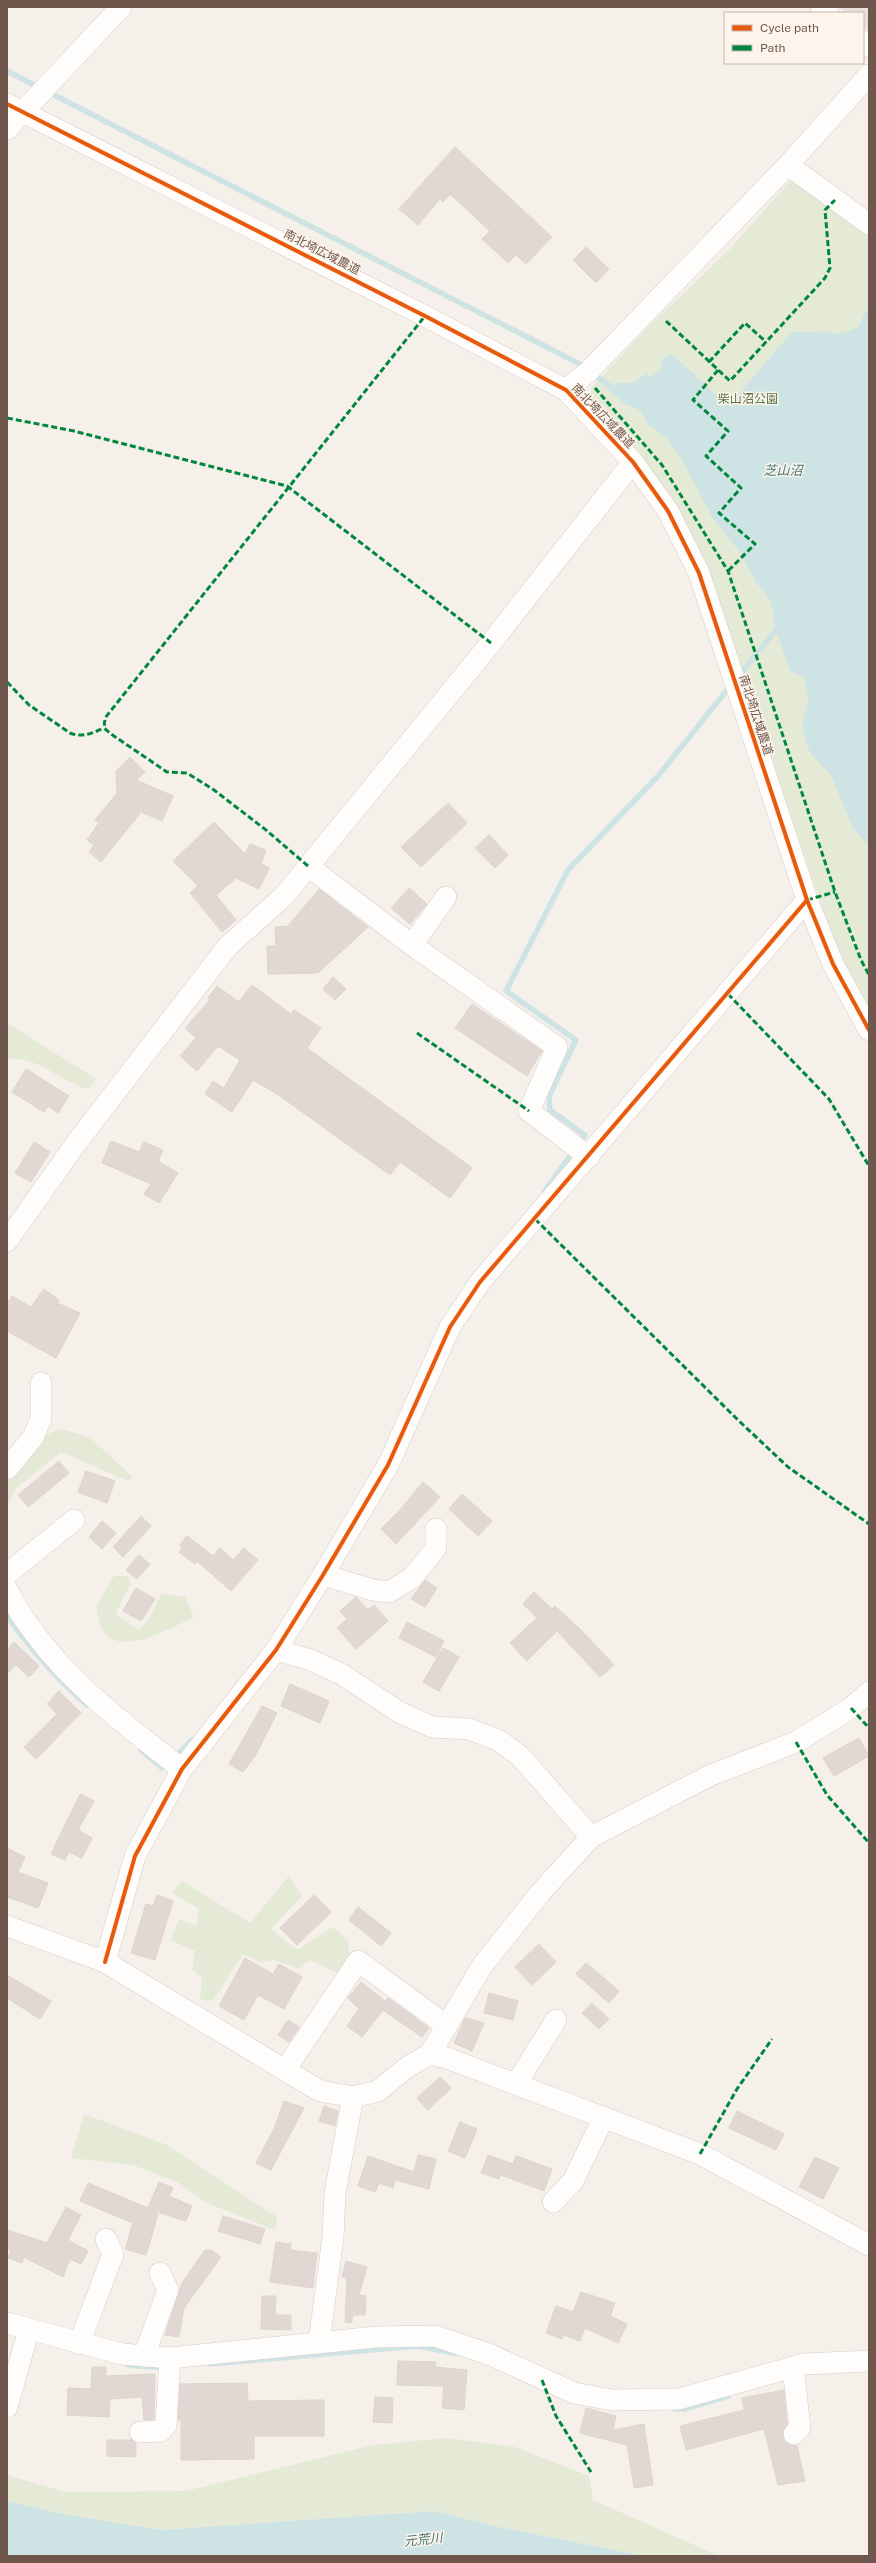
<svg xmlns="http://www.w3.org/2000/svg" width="876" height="2563" font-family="'Public Sans','Noto Sans JP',sans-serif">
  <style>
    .industrial { fill: #e7e0db }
    .green { fill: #e4ead6 }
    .water { fill: #cde3e4 }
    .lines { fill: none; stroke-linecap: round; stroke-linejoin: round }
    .stream { stroke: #cde3e4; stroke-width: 5.5 }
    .building { fill: #e2d8d3; stroke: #ded3cd }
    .minor-casing { stroke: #d5cdc8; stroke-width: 22 }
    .minor { stroke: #fefdfc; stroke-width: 21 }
    .quiet { stroke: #00873e; stroke-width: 3; stroke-dasharray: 6 3; stroke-linecap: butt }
    .cycleway-casing { stroke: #fdf5eb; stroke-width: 6 }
    .cycleway { stroke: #e8590c; stroke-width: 4 }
    .labels { text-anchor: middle; stroke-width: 3; stroke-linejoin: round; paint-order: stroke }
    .street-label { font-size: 12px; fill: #70574e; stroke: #fdf5eb }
    .park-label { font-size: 12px; fill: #587447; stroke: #fdf5eb }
    .water-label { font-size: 13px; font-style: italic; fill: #47767a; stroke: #fdf5eb }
  </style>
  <rect width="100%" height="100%" fill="#f6f0ea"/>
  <polygon class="industrial" points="839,7 869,7 869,31 863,26 863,13 846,13"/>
  <g class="green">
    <polygon points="800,180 869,232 869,1016 860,1002 829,928 718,600 591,405 591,388 648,327 729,250 790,181"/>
    <path d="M7,1023L96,1079L89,1089C63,1084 34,1053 7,1060Z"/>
    <polygon points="61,1429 89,1437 133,1477 128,1481 61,1452 16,1488 7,1508 7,1484 45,1435"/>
    <path d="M114,1576H127L131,1584L115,1614L139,1630L150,1617L161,1594L185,1597L194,1617C172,1627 122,1658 103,1631C99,1625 98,1614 96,1607Z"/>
    <polygon points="289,1876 302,1896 271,1929 297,1950 333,1927 348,1940 349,1955 339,1974 310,1960 299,1969 274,1960 260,1962 243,1954 213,2001 200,1999 202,1978 192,1970 195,1951 170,1940 179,1919 196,1926 199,1909 172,1893 182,1881 250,1923"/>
    <polygon points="84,2114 167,2145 277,2217 275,2230 205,2202 179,2183 133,2165 71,2158"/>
    <polygon points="447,2438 515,2447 589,2476 593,2500 719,2556 644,2556 499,2527 434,2511 161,2530 63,2514 7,2501 7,2475 65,2492 186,2491 373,2445"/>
  </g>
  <g class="water">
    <polygon points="869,306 869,846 853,828 831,775 810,753 802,727 808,701 804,677 790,671 776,630 771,601 756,582 739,551 712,517 681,458 667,439 648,424 641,411 623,403 608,389 616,383 633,383 647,373 650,378 663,367 660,362 671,353 728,406 792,332 845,333 858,327"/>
    <polygon points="7,2501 63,2514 161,2530 434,2511 499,2527 644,2556 7,2556"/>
  </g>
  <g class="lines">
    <g class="stream">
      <polyline points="7,71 578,363 610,386"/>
      <polyline points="738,677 776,630"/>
      <polyline points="544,1192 585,1135 550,1110 549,1096 576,1040 506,991 568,870 658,776 731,685"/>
      <path d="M7,1616C30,1648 56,1679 87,1705"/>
      <polyline points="141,1750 162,1768 168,1763"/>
      <polyline points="174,1758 192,1740"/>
      <polyline points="210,2364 417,2346 455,2353"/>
      <polyline points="129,2365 166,2368"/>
      <polyline points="675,2409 685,2409 728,2396"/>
    </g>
  </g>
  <g class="building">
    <polygon points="455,147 552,237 526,264 516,255 508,263 482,239 490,231 450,194 443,202 440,199 418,225 399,209"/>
    <polygon points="586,247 609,269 596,283 573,260"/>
    <polygon points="130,757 145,772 136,780 173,796 162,821 141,812 101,862 89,852 94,845 87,840 99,823 95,820 117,793 116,771"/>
    <polygon points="448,803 467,823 421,867 401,847"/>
    <polygon points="214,822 245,854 250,844 266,850 261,864 269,868 259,889 236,878 216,895 236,920 222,932 190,893 198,886 173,861"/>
    <polygon points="489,835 508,855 495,868 475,848"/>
    <polygon points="409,888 427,904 410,924 391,908"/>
    <polygon points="319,889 368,927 318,973 268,974 267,946 276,946 275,927 288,926"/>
    <polygon points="333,977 346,989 335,1000 323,989"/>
    <polygon points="252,985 291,1014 294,1010 321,1028 307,1048 472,1168 450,1198 400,1162 390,1175 280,1096 253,1080 232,1112 205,1094 213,1081 224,1088 240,1060 218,1046 197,1071 180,1056 196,1038 185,1028 210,1000 208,998 217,986 239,1002"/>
    <polygon points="472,1004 542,1051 527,1076 455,1028"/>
    <polygon points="26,1069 69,1096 58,1113 48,1106 44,1112 12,1092"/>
    <polygon points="111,1141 139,1152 144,1142 163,1150 158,1161 178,1173 159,1203 144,1194 151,1184 102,1163"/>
    <polygon points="34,1142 50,1152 31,1182 15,1173"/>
    <polygon points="44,1289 59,1300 57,1303 80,1313 56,1358 7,1331 7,1304 12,1296 31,1307"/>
    <polygon points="59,1461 69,1473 28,1507 18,1495"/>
    <polygon points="86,1471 115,1481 107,1503 78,1492"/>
    <polygon points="423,1482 440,1497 396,1544 381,1529 400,1510"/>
    <polygon points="462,1494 492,1521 478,1536 449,1509"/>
    <polygon points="141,1516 151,1526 123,1557 113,1547"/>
    <polygon points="102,1521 116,1533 102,1549 89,1537"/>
    <polygon points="187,1536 213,1556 220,1548 233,1560 244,1548 258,1560 231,1591 197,1561 195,1564 179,1552 182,1548 180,1545"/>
    <polygon points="139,1555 150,1564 137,1579 126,1570"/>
    <polygon points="425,1580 437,1588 425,1607 411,1599"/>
    <polygon points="136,1588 155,1599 141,1621 123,1611"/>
    <polygon points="534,1592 552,1609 555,1606 582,1631 614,1665 600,1677 557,1631 527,1661 510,1643 537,1618 523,1604"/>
    <polygon points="356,1597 368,1610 374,1605 388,1621 356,1649 337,1628 347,1619 340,1611"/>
    <polygon points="407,1622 444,1641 436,1657 399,1638"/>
    <polygon points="14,1642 39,1666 29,1677 16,1665 7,1674 7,1650"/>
    <polygon points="443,1648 459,1657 439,1691 423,1682"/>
    <polygon points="290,1684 329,1701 320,1723 281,1706"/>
    <polygon points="59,1691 81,1713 36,1759 24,1747 57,1714 47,1704"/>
    <polygon points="262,1706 277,1713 255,1756 243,1772 229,1764"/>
    <polygon points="859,1738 869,1756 834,1776 823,1758"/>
    <polygon points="80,1794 94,1801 78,1830 92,1838 82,1858 69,1852 65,1860 51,1854"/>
    <polygon points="7,1848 25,1857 18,1872 48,1883 38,1908 7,1897"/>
    <polygon points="157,1895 173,1901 155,1960 131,1953 146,1904 153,1906"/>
    <polygon points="314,1895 331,1912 297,1945 280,1928"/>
    <polygon points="358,1907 391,1933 381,1946 349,1920"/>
    <polygon points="539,1944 556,1962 532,1985 515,1967"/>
    <polygon points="245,1958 273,1974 279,1964 302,1977 284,2009 258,1995 244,2020 219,2006"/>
    <polygon points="586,1963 619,1991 609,2003 576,1974"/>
    <polygon points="7,1975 51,2001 40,2019 7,1998"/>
    <polygon points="361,1982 385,2001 388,1998 429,2028 422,2037 383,2010 362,2037 347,2026 359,2009 348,1998"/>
    <polygon points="489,1993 518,2001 513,2020 484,2013"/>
    <polygon points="592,2003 609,2019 599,2029 582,2013"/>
    <polygon points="465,2018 484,2023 472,2051 454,2043"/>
    <polygon points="288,2020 299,2027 289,2042 278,2035"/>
    <polygon points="440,2077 451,2088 428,2110 417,2098"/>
    <polygon points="284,2101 304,2108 271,2170 256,2163 274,2129"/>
    <polygon points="324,2106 338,2111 335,2126 319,2121"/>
    <polygon points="737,2111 784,2134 776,2150 729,2128"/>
    <polygon points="460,2122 477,2129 465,2158 448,2151"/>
    <polygon points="418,2155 436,2159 429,2189 395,2180 393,2188 379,2183 375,2192 358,2186 368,2156 414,2172"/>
    <polygon points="488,2155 513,2164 516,2156 552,2169 544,2191 501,2175 499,2179 481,2173"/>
    <polygon points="815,2157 839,2168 823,2199 799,2187"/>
    <polygon points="159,2182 173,2188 169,2196 192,2206 186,2221 151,2210 158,2214 146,2255 125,2249 133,2223 80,2201 88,2183 148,2208"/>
    <polygon points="66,2207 81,2215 68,2240 88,2251 81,2264 70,2259 63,2277 24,2257 22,2263 8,2258 11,2249 7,2248 7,2230 47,2243"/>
    <polygon points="223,2216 265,2229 260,2244 218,2231"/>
    <polygon points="276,2242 291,2244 290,2250 317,2253 313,2288 270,2282"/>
    <polygon points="205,2250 211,2250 221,2257 184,2308 179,2337 165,2335 182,2283"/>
    <polygon points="346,2261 367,2267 359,2295 366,2296 365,2315 353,2315 351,2323 345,2322 347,2279 342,2277"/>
    <polygon points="581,2292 615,2303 610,2316 627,2324 618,2343 585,2328 580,2341 563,2335 562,2339 546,2333 556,2306 573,2312"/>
    <polygon points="262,2296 276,2296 275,2315 291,2315 291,2330 261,2329"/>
    <polygon points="398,2361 436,2362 435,2367 467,2370 464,2410 442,2408 444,2386 397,2385"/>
    <polygon points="92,2367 106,2367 106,2376 155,2374 154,2419 144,2420 142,2397 110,2399 109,2417 67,2415 68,2388 91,2389"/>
    <polygon points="247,2383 248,2401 324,2400 324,2436 254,2436 254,2459 181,2460 181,2420 178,2420 180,2384"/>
    <polygon points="784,2390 787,2424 783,2431 782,2437 786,2443 797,2446 805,2481 778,2485 764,2429 686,2450 680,2426 744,2410 742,2398"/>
    <polygon points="375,2397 393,2398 392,2423 373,2422"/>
    <polygon points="586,2408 616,2416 613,2430 644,2424 653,2485 634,2488 627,2445 580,2433"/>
    <polygon points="107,2440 132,2440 136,2443 136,2457 107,2456"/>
  </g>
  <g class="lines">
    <defs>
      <g id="minor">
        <polyline points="821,7 828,13"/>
        <polyline points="863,42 869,47"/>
        <polyline points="7,104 425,316 566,390 633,462 668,511 699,573 807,900 833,964 869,1030"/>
        <polyline points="7,129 121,7"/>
        <polyline points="788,165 869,224"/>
        <polyline points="566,390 588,372 788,165 869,75"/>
        <polyline points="308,866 412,945 557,1047 529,1111 589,1157"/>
        <polyline points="412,945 446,897"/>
        <polyline points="7,1241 77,1142 228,946 284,896 491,643 633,462"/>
        <polyline points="7,1469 34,1436 41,1418 41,1383"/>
        <polyline points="7,1574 74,1520"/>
        <polyline points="323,1575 373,1590 389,1592 412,1578 436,1548 436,1529"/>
        <path d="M7,1589C13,1600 19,1613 27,1623C68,1682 126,1726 182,1769"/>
        <polyline points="276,1650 311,1660 343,1675 399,1712 432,1727 469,1729 498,1740 520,1756 591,1837"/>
        <polyline points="7,1926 105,1962 320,2091 353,2097 378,2091 406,2068 430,2054 447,2058 700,2154 869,2245"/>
        <polyline points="105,1962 135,1856 182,1769 276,1650 323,1575 388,1465 450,1327 480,1282 807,900"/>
        <polyline points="430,2054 482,1966 541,1892 591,1837 711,1775 796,1742 851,1708 869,1692"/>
        <polyline points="285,2070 358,1961 447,2026"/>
        <polyline points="516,2084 556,2020"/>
        <polyline points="553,2202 573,2181 604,2117"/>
        <polyline points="7,2323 122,2354 170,2358 376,2337 435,2336 491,2355 574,2393 612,2400 679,2399 804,2364 869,2361"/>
        <polyline points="319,2343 333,2237 335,2193 353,2097"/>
        <polyline points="79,2344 113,2254 106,2239"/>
        <polyline points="144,2356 168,2290 160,2273"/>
        <polyline points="793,2367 800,2428 794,2434"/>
        <polyline points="7,2407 29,2329"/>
        <polyline points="140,2432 161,2431 166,2425 170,2358"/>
      </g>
    </defs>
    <use href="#minor" class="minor-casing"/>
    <use href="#minor" class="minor"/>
    <g class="quiet">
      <polyline points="666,321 730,381 825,278 830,268 825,210 835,200"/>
      <polyline points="709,362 745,323 766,342"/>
      <polyline points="718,370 693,400 728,431 706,456 741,488 719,513 755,544 728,571"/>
      <polyline points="595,388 662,465 728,571 835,892 861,960 869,975"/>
      <polyline points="7,418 74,431 287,486 491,643"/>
      <path d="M7,682L29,705L70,733C82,738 93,733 104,728"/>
      <polyline points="308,866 266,830 214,790 187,773 167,772 111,734 104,728 105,718 425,316"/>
      <polyline points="807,900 835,892"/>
      <polyline points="728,994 829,1099 869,1166"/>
      <polyline points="417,1033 529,1111"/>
      <polyline points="535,1219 739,1421 788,1467 869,1524"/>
      <polyline points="851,1708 869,1728"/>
      <polyline points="796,1742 827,1795 869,1843"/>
      <polyline points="700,2154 737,2089 772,2039"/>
      <polyline points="542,2380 556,2416 591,2472"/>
    </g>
    <defs>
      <g id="cycleway">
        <polyline points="7,104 425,316 566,390 633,462 668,511 699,573 807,900 833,964 869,1030"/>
        <polyline points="105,1962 135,1856 182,1769 276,1650 323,1575 388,1465 450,1327 480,1282 807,900"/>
      </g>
    </defs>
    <use href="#cycleway" class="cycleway-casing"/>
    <use href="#cycleway" class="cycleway"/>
  </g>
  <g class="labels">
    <g class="street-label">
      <text transform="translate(322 252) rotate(27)" y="4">南北埼広域農道</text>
      <text transform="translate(603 416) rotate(46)" y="4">南北埼広域農道</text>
      <text transform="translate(756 715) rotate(72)" y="4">南北埼広域農道</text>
    </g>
    <g class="park-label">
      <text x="748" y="403">柴山沼公園</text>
    </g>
    <g class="water-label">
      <text x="783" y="475">芝山沼</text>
      <text transform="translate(423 2539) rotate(-6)" y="5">元荒川</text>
    </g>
  </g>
  <rect width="876" height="2563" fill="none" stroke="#70574e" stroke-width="16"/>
  <rect x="724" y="12" width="140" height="52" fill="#fdf5eb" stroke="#c5b6ac"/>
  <rect x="732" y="25" width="20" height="6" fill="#e8590c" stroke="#c5b6ac"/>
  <text x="760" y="32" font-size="12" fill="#70574e">Cycle path</text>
  <rect x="732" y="45" width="20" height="6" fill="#00873e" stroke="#c5b6ac"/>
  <text x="760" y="52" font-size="12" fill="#70574e">Path</text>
</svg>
